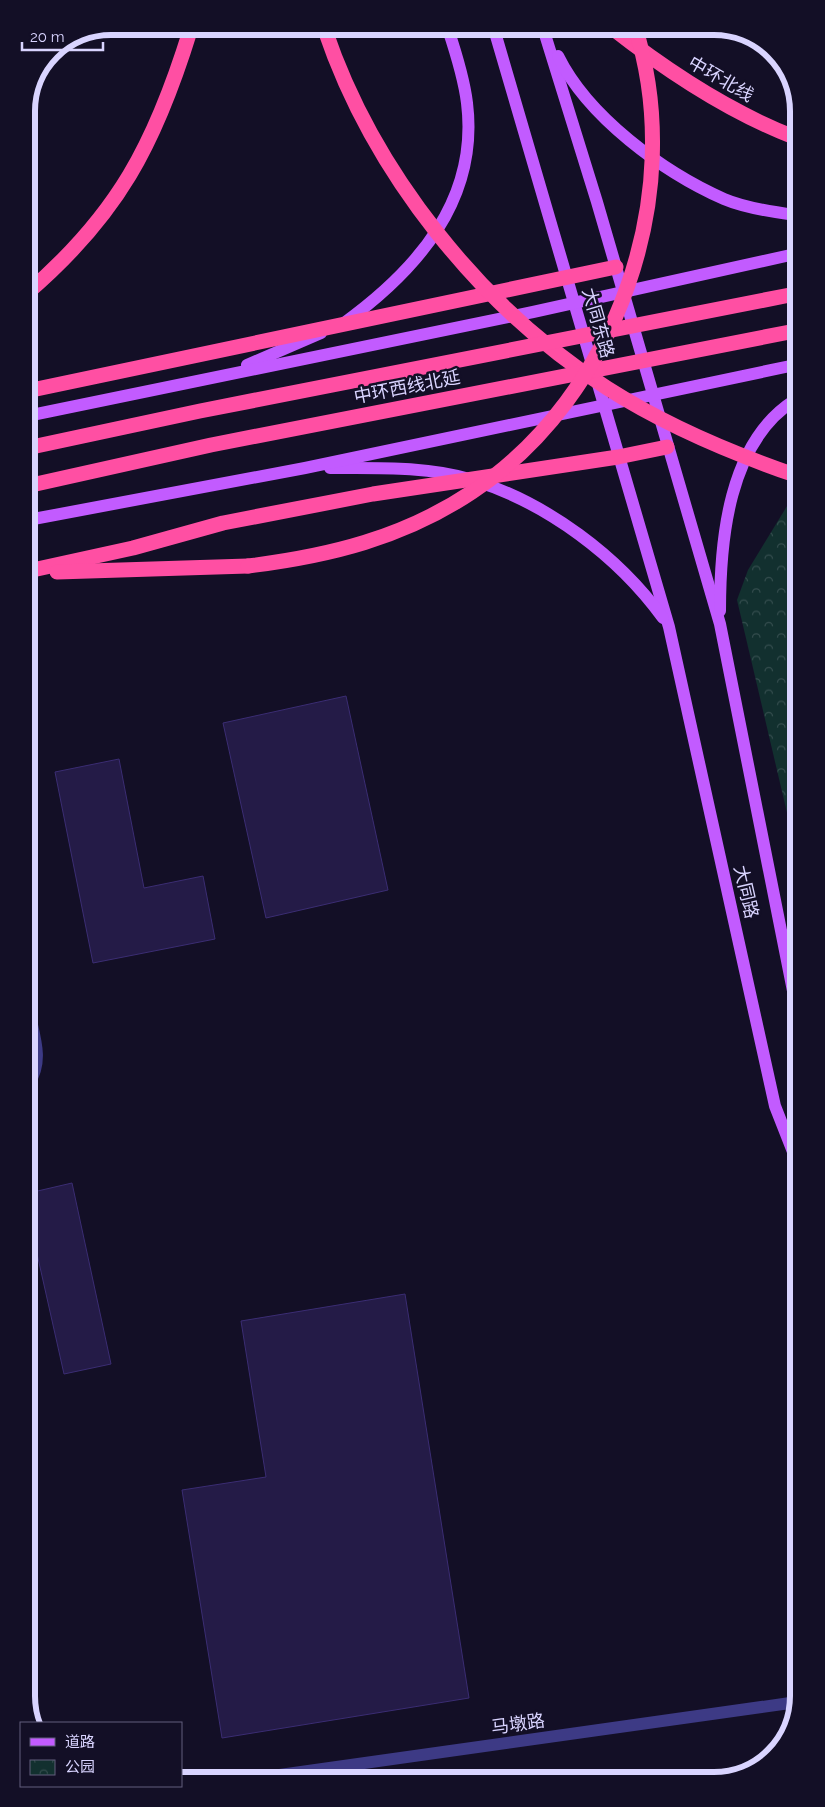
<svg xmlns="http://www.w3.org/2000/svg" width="825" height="1807" font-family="Raleway,'Noto Sans SC',sans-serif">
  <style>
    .park { fill: url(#park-crowns) }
    .building { fill: #241b47; stroke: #3b2d73 }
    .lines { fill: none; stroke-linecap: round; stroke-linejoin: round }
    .minor { stroke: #3d3a85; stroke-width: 12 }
    .major { stroke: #c25bff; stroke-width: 12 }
    .highway { stroke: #ff4fa3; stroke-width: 15 }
    .highway-bridge { stroke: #ff4fa3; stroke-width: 15 }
    .labels { text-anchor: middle; stroke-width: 5; stroke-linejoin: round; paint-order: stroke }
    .street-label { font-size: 18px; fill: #d9d4ff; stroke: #130f26 }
    .rim { fill: none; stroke: #d9d4ff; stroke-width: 6 }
  </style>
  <defs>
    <pattern id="park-crowns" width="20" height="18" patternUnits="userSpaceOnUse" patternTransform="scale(1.25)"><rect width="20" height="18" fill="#12302f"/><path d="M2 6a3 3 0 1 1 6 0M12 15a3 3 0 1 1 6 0" fill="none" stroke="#344d4e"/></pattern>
  </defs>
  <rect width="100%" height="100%" fill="#130f26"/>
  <polygon class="park" points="795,493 796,851 737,600 748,570"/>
  <g class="building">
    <polygon points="346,696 388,890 266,918 223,723"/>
    <polygon points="119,759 144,888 203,876 215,939 93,963 55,772"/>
    <polygon points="72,1183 111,1364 64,1374 29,1218 29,1193"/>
    <polygon points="405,1294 469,1698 222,1738 182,1490 266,1477 241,1321"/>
  </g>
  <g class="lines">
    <g class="minor">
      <path d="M29,1012C34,1036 44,1061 29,1083"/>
      <polyline points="244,1780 797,1702"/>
    </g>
    <g class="major">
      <polyline points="543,28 597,202 720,624 797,1011"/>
      <polyline points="494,29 669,627 775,1106 797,1162"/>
      <path d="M558,56C588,117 663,172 724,199C745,208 772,212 795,215"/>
      <path d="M344,323C417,270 479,200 467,103C464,78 456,53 448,29"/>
      <polyline points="247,365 321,333"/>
      <polyline points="27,416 533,312 795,254"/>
      <path d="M330,468C377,468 428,466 473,480C547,503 618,556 663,618"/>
      <polyline points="28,520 305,468 795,365"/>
      <path d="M720,611C720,541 728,442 795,400"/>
    </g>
    <g class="highway">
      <path d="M611,27C667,71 727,111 794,137"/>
      <path d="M27,293C118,215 155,144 190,31"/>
      <polyline points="27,391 616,267"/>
      <polyline points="28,571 133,548 223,523 373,494 618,457 667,447"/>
      <polyline points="57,572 248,566"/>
    </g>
    <g class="highway-bridge">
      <path d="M325,30C373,172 481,308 607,388C665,425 731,453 795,475"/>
      <polyline points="27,448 200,411 795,294"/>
      <polyline points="27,486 211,445 795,331"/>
      <path d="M248,566C329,556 403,538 472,492C617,396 688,193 635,27"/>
    </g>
  </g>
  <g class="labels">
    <g class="street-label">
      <text transform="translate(721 79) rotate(30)" y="6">中环北线</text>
      <text transform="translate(598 323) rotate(74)" y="6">大同东路</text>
      <text transform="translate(407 387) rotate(-11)" y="6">中环西线北延</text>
      <text transform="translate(746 892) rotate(77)" y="6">大同路</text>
      <text transform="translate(518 1724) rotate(-8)" y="6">马墩路</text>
    </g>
  </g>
  <path d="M0 0H825V1807H0ZM111 35H714A76 76 0 0 1 790 111V1696A76 76 0 0 1 714 1772H111A76 76 0 0 1 35 1696V111A76 76 0 0 1 111 35Z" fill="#130f26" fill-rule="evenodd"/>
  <path class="rim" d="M111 35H714A76 76 0 0 1 790 111V1696A76 76 0 0 1 714 1772H111A76 76 0 0 1 35 1696V111A76 76 0 0 1 111 35Z"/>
  <rect x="20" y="1722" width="162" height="65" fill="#130f26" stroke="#625e7d"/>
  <rect x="30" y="1738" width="25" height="8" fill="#c25bff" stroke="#625e7d"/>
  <text x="65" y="1747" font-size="15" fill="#d9d4ff">道路</text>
  <rect x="30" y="1760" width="25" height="15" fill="url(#park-crowns)" stroke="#625e7d"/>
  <text x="65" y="1772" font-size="15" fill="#d9d4ff">公园</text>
  <path d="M22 42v8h81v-8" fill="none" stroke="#d9d4ff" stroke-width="2.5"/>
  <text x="30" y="42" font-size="15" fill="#d9d4ff" stroke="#130f26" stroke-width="4" paint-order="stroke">20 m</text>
</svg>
